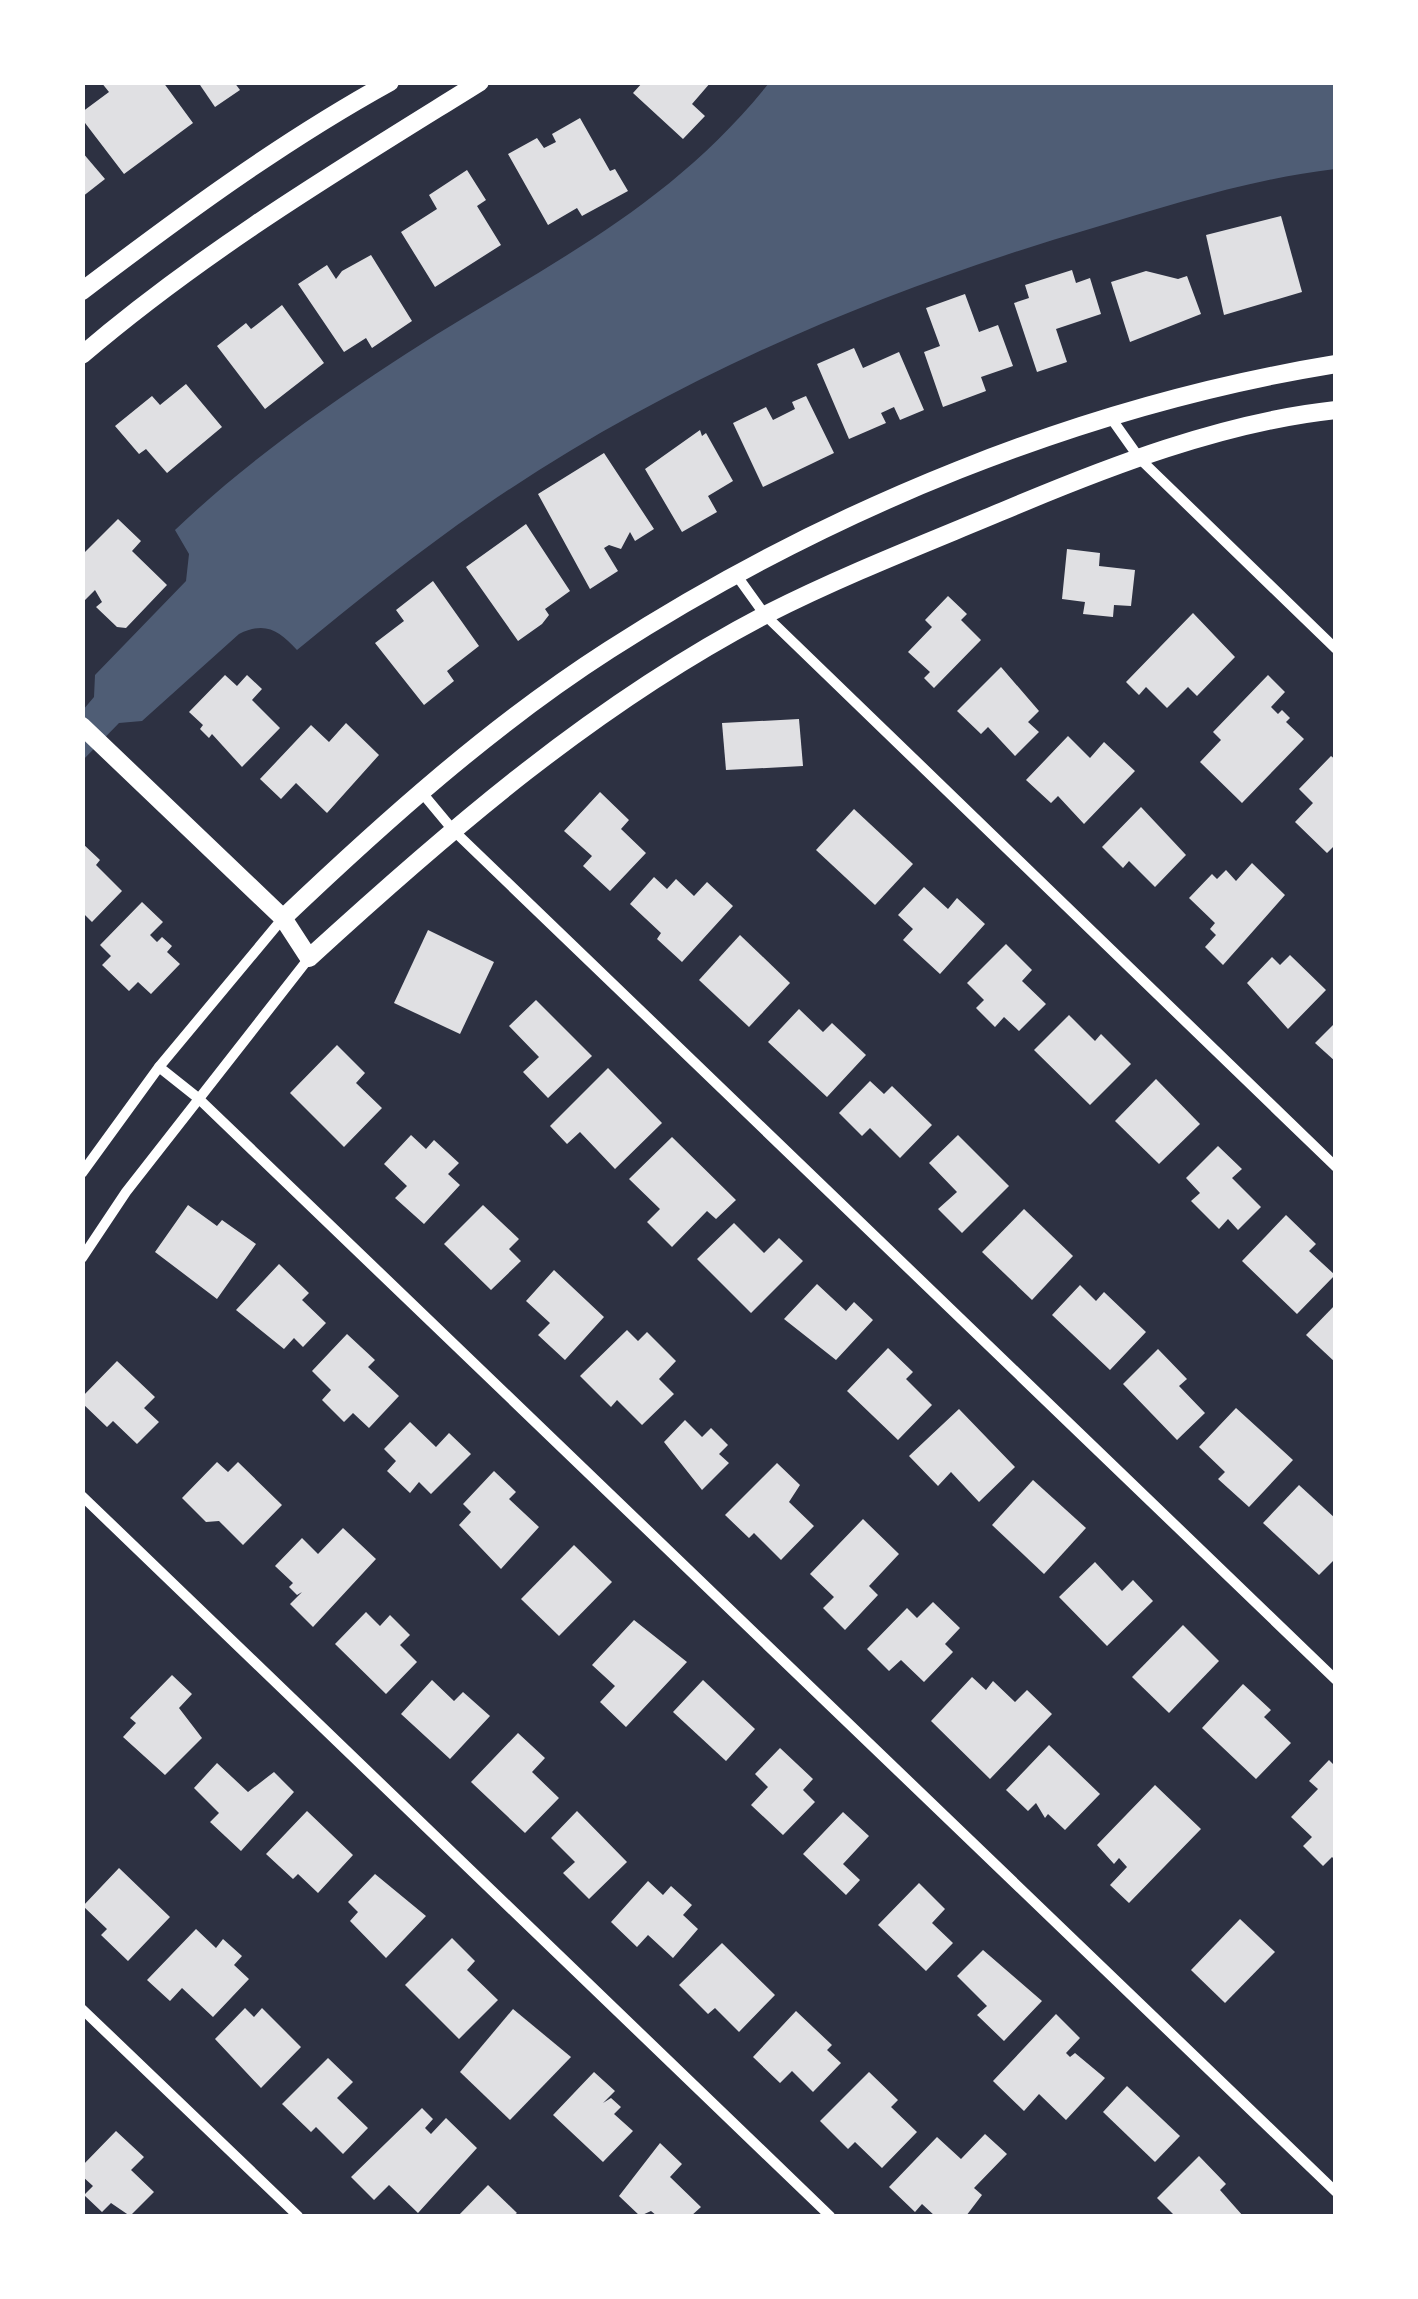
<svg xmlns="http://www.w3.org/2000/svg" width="1418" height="2299" font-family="'Public Sans',sans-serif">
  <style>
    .water { fill: #4f5d75 }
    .building { fill: #e0e0e3 }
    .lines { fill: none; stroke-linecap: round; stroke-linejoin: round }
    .minor { stroke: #fff; stroke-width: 10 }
    .tertiary { stroke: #fff; stroke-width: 18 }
  </style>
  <rect width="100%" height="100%" fill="#2d3142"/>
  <path class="water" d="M769,83H1335V169C1251,179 1174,204 1093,228C878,291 669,379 483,507C419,551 358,600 297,650C279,630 265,621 239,634L142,721L119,723L83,760V710L94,697L95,675L186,581L189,554L175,530C240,468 317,412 392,363C531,271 662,217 769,83Z"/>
  <g class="building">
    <polygon points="101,82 163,82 193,123 124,174 82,119 82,112 109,92"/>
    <polygon points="198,82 234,82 240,90 215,107"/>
    <polygon points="643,82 711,82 692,104 705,116 683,139 633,93"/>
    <polygon points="580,118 610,171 615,169 628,191 582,216 577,208 548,225 508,154 537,138 544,148 556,142 552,134"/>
    <polygon points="82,152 105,179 82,197"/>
    <polygon points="467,170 486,200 477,206 501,245 435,287 401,232 437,209 429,195"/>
    <polygon points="1281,216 1302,292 1224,315 1206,235"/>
    <polygon points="371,255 412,321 372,348 366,338 344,352 298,284 327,265 336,279 342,271"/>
    <polygon points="1072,270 1076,283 1090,278 1101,314 1056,329 1067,362 1037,372 1014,303 1029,298 1025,285"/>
    <polygon points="1146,271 1178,279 1187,276 1201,314 1130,342 1111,282"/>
    <polygon points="965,294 979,332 998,325 1013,366 981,377 986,391 943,407 924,352 940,346 926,308"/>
    <polygon points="282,305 324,363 265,409 217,346 246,323 251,329"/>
    <polygon points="854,348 863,368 899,352 924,410 900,420 894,407 881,413 886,423 849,439 817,364"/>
    <polygon points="186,384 222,427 167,473 146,449 139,454 115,426 152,396 160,405"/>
    <polygon points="806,396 834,453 763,487 733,423 766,407 773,420 795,409 792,402"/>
    <polygon points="700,430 702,436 706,433 733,481 708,496 717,512 682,532 645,469"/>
    <polygon points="604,453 654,529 635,541 630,532 621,549 609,545 604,548 618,571 590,589 538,494"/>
    <polygon points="118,519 141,541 132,551 167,585 126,628 117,627 96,607 102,602 95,590 82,603 82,555"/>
    <polygon points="526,524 570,591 545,609 549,615 542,624 518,641 466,567"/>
    <polygon points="1067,549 1100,553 1099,566 1135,570 1131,606 1114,605 1113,617 1083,614 1085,602 1062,599"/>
    <polygon points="433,581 479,646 447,671 454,681 424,705 375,643 404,621 396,610"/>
    <polygon points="948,596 967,614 961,620 981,640 934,688 924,678 930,672 908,652 932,627 925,620"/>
    <polygon points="1193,613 1235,657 1197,696 1188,687 1167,708 1146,687 1139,695 1126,682"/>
    <polygon points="1001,667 1039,711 1028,722 1039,732 1015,756 988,727 981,734 957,711"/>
    <polygon points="225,675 237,686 247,675 262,689 252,700 280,728 242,767 212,734 209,738 200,729 203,725 189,712"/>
    <polygon points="1268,675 1285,692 1271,707 1278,714 1282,710 1290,718 1286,722 1304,739 1242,803 1200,762 1221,740 1213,732"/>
    <polygon points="799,719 803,766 726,770 722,723"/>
    <polygon points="346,723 379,755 327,813 296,783 281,799 260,779 311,725 329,742"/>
    <polygon points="1068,736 1090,758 1104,742 1135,771 1084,824 1058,796 1051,803 1026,780"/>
    <polygon points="1331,756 1336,760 1336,844 1327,853 1295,822 1313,803 1299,789"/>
    <polygon points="600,792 629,820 621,829 646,853 610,891 583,866 592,856 564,831"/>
    <polygon points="1141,807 1186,855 1155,887 1129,861 1123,868 1102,847"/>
    <polygon points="854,809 913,864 875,905 816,850"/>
    <polygon points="82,843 100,860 96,865 122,891 92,922 82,912"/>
    <polygon points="1252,863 1285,895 1223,965 1205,947 1216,935 1210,929 1215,923 1189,898 1212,874 1217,879 1226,870 1236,881"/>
    <polygon points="654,877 667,889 676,879 694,896 707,882 733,906 682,962 657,939 661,933 630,904"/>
    <polygon points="924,887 948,909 957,898 985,924 940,974 903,940 913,929 898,915"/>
    <polygon points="142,902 163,922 150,935 157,942 162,937 172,946 167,952 180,964 151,994 138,982 129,991 102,965 111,956 100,945"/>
    <polygon points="428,930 494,962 460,1034 394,1003"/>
    <polygon points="740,935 790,983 749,1027 699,980"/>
    <polygon points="1006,944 1032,970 1022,981 1046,1004 1019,1031 1004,1017 995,1027 976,1008 984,1000 967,983"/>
    <polygon points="1290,955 1326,990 1288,1029 1247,983 1272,957 1280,965"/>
    <polygon points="536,1000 592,1056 548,1098 523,1072 539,1057 509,1026"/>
    <polygon points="799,1009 823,1032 832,1023 866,1055 827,1097 768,1042"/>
    <polygon points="1069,1015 1095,1041 1101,1034 1131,1064 1090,1105 1034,1050"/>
    <polygon points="1336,1022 1336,1062 1315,1043"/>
    <polygon points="337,1045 365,1073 356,1083 382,1108 344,1147 290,1093"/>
    <polygon points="608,1068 662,1123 615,1169 580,1132 567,1144 550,1126"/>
    <polygon points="1156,1079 1200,1124 1159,1164 1115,1121"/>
    <polygon points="870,1081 884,1094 892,1086 932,1125 900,1158 870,1128 862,1136 839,1113"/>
    <polygon points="411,1135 426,1149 434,1140 459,1163 448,1174 460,1185 424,1224 395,1198 407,1186 384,1164"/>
    <polygon points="958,1135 1009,1186 962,1233 938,1209 957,1192 929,1163"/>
    <polygon points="672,1137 736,1200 716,1219 707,1211 672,1247 647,1222 660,1209 629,1179"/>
    <polygon points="1218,1146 1242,1169 1232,1178 1261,1207 1238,1230 1228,1219 1219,1229 1191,1201 1200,1193 1186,1178"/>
    <polygon points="188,1205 217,1226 222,1220 256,1244 217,1299 155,1252"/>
    <polygon points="483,1205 519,1239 509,1249 521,1261 491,1290 444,1244"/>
    <polygon points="1024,1209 1073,1256 1032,1300 982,1252"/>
    <polygon points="1286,1215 1316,1244 1309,1251 1335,1275 1297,1314 1242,1261"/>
    <polygon points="734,1223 764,1253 779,1238 803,1261 751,1313 697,1259"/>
    <polygon points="279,1264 309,1293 302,1300 326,1323 303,1347 294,1338 284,1349 236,1310"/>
    <polygon points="554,1270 604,1317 565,1360 538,1335 550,1323 526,1301"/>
    <polygon points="817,1284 846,1311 854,1302 873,1320 836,1360 784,1319"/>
    <polygon points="1080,1285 1096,1301 1104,1292 1146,1332 1110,1370 1052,1315"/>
    <polygon points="1336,1304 1336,1363 1306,1335"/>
    <polygon points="627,1330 638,1341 647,1332 676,1361 659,1379 674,1394 642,1425 617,1400 611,1407 580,1376"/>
    <polygon points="347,1334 375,1360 368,1367 399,1396 369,1428 353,1413 344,1422 322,1400 331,1390 312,1371"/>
    <polygon points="888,1348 913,1372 906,1379 932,1405 898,1440 847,1391"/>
    <polygon points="1158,1349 1187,1379 1179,1386 1205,1413 1177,1440 1123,1384"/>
    <polygon points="117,1361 155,1397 144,1408 159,1422 137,1444 113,1421 107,1427 82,1403 82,1397"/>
    <polygon points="1236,1408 1293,1460 1249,1507 1218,1479 1225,1472 1199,1447"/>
    <polygon points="959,1409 1015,1467 979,1502 951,1472 938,1486 909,1456"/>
    <polygon points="685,1420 702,1437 711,1428 728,1445 719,1454 729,1463 702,1490 664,1442"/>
    <polygon points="410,1422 436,1447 449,1433 471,1454 431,1494 419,1482 410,1493 387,1471 396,1461 384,1449"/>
    <polygon points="217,1462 228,1472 238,1462 282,1505 243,1545 219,1521 206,1522 182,1498"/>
    <polygon points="777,1463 800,1485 789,1502 814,1526 781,1560 754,1533 749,1538 725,1515"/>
    <polygon points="494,1471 516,1492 509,1499 539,1527 501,1569 459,1525 471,1512 463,1504"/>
    <polygon points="1033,1480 1086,1528 1044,1574 992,1525"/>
    <polygon points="1299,1485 1336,1519 1336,1558 1319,1575 1263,1523"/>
    <polygon points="863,1519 899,1554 869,1586 878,1595 845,1630 823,1608 834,1597 810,1574"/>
    <polygon points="343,1528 376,1559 313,1627 290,1604 302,1592 297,1595 289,1587 293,1583 275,1566 302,1538 318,1554"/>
    <polygon points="574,1545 612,1582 559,1636 521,1599"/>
    <polygon points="1095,1562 1122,1591 1133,1580 1153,1601 1107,1646 1059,1597"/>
    <polygon points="933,1602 960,1628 945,1644 953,1652 924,1682 901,1660 889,1671 867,1649 907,1608 917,1618"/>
    <polygon points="366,1612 380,1626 390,1615 410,1635 400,1645 417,1662 386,1694 335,1644"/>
    <polygon points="634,1620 687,1662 626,1727 600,1702 615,1686 592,1665"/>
    <polygon points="1183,1625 1219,1661 1169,1713 1132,1677"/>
    <polygon points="172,1675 192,1694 179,1708 202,1738 165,1775 123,1737 136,1723 130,1718"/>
    <polygon points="972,1677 986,1690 993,1681 1015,1702 1027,1690 1052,1714 990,1779 931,1721"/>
    <polygon points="432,1680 454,1701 463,1692 490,1716 450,1759 401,1714"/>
    <polygon points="703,1680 755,1729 726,1761 673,1712"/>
    <polygon points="1243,1684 1271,1710 1264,1717 1291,1743 1256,1779 1202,1728"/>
    <polygon points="518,1733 545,1758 532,1772 559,1798 525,1833 471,1782"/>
    <polygon points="1049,1745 1100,1794 1065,1830 1048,1814 1045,1818 1036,1803 1028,1811 1006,1790"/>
    <polygon points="780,1748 813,1779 803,1790 815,1802 783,1835 751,1805 768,1787 755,1774"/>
    <polygon points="1329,1760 1336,1767 1336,1861 1332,1857 1323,1866 1303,1846 1312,1837 1291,1817 1318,1789 1309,1781"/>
    <polygon points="217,1763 248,1792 274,1772 294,1792 241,1851 210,1822 219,1813 194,1788"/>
    <polygon points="1155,1785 1201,1829 1129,1903 1110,1885 1127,1867 1119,1858 1114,1864 1097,1845"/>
    <polygon points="307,1811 353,1855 318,1893 298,1874 293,1879 266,1854"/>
    <polygon points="577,1811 627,1862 589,1899 563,1873 575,1862 551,1838"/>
    <polygon points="843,1812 869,1836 843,1864 860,1880 846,1895 803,1854"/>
    <polygon points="119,1868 170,1917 128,1961 101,1935 107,1929 83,1906"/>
    <polygon points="375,1874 426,1916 386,1958 350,1921 358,1912 348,1902"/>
    <polygon points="648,1881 663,1895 671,1886 692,1905 683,1915 698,1929 673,1958 648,1935 637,1947 611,1922"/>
    <polygon points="919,1883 945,1909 932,1923 953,1943 926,1971 878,1925"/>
    <polygon points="1240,1919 1275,1952 1225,2003 1191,1970"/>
    <polygon points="196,1929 216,1948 223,1939 242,1956 234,1965 249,1979 213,2017 182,1988 170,2001 147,1980"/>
    <polygon points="452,1938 475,1961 467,1970 498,2000 459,2039 405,1985"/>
    <polygon points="722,1943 775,1995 739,2032 715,2008 708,2014 679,1985"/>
    <polygon points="983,1950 1042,2001 1004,2041 977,2015 987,2006 957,1976"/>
    <polygon points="245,2008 254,2017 262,2008 301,2047 261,2088 215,2039"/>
    <polygon points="513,2009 571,2057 510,2120 460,2072"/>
    <polygon points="796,2011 832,2045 827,2050 841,2063 813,2092 792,2071 780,2083 753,2057"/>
    <polygon points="1056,2014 1080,2038 1066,2053 1070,2057 1075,2053 1105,2078 1066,2120 1039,2094 1024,2111 993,2081"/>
    <polygon points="328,2058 353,2082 337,2098 368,2128 343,2154 316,2127 311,2132 282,2104"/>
    <polygon points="594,2072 615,2091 603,2103 611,2098 621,2107 614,2114 633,2131 603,2162 553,2115"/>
    <polygon points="869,2072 898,2100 891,2107 917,2132 882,2168 855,2142 848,2149 820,2121"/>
    <polygon points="1127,2086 1180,2136 1155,2162 1103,2112"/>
    <polygon points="422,2108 433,2119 425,2128 431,2134 446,2118 477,2148 418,2213 389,2185 374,2200 351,2177"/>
    <polygon points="116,2131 144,2157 131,2170 154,2192 130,2216 111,2203 102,2212 84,2195 93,2186 82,2176 82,2166"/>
    <polygon points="985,2134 1007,2154 974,2188 982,2195 966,2216 935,2216 922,2204 915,2212 889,2187 937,2137 961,2159"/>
    <polygon points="660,2143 682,2164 670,2177 701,2207 691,2216 657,2216 651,2211 640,2216 619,2196"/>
    <polygon points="1199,2156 1226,2184 1220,2190 1243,2216 1175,2216 1157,2198"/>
    <polygon points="488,2185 517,2213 513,2216 458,2216"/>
  </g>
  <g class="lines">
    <g class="minor">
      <polyline points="1111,418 1140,459 1336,649"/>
      <polyline points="737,576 765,615 1336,1167"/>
      <polyline points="423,794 453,830 1336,1680"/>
      <polyline points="159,1067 198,1098 1336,2192"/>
      <polyline points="82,1173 159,1067 283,918"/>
      <polyline points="82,1258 126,1192 309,958"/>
      <polyline points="82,1496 830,2216"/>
      <polyline points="82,2009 298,2216"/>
    </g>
    <g class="tertiary">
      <path d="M82,291C181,216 281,142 390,82"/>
      <path d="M82,355C206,249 342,168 480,82"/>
      <path d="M82,726L283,918L309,958C450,829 596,703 767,614C844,575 924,544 1003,511C1107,467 1223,422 1336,410"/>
      <path d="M283,918C384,822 492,725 609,650C827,510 1079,406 1336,364"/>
    </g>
  </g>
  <rect width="1418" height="2299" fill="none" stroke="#ffffff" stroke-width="170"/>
</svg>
